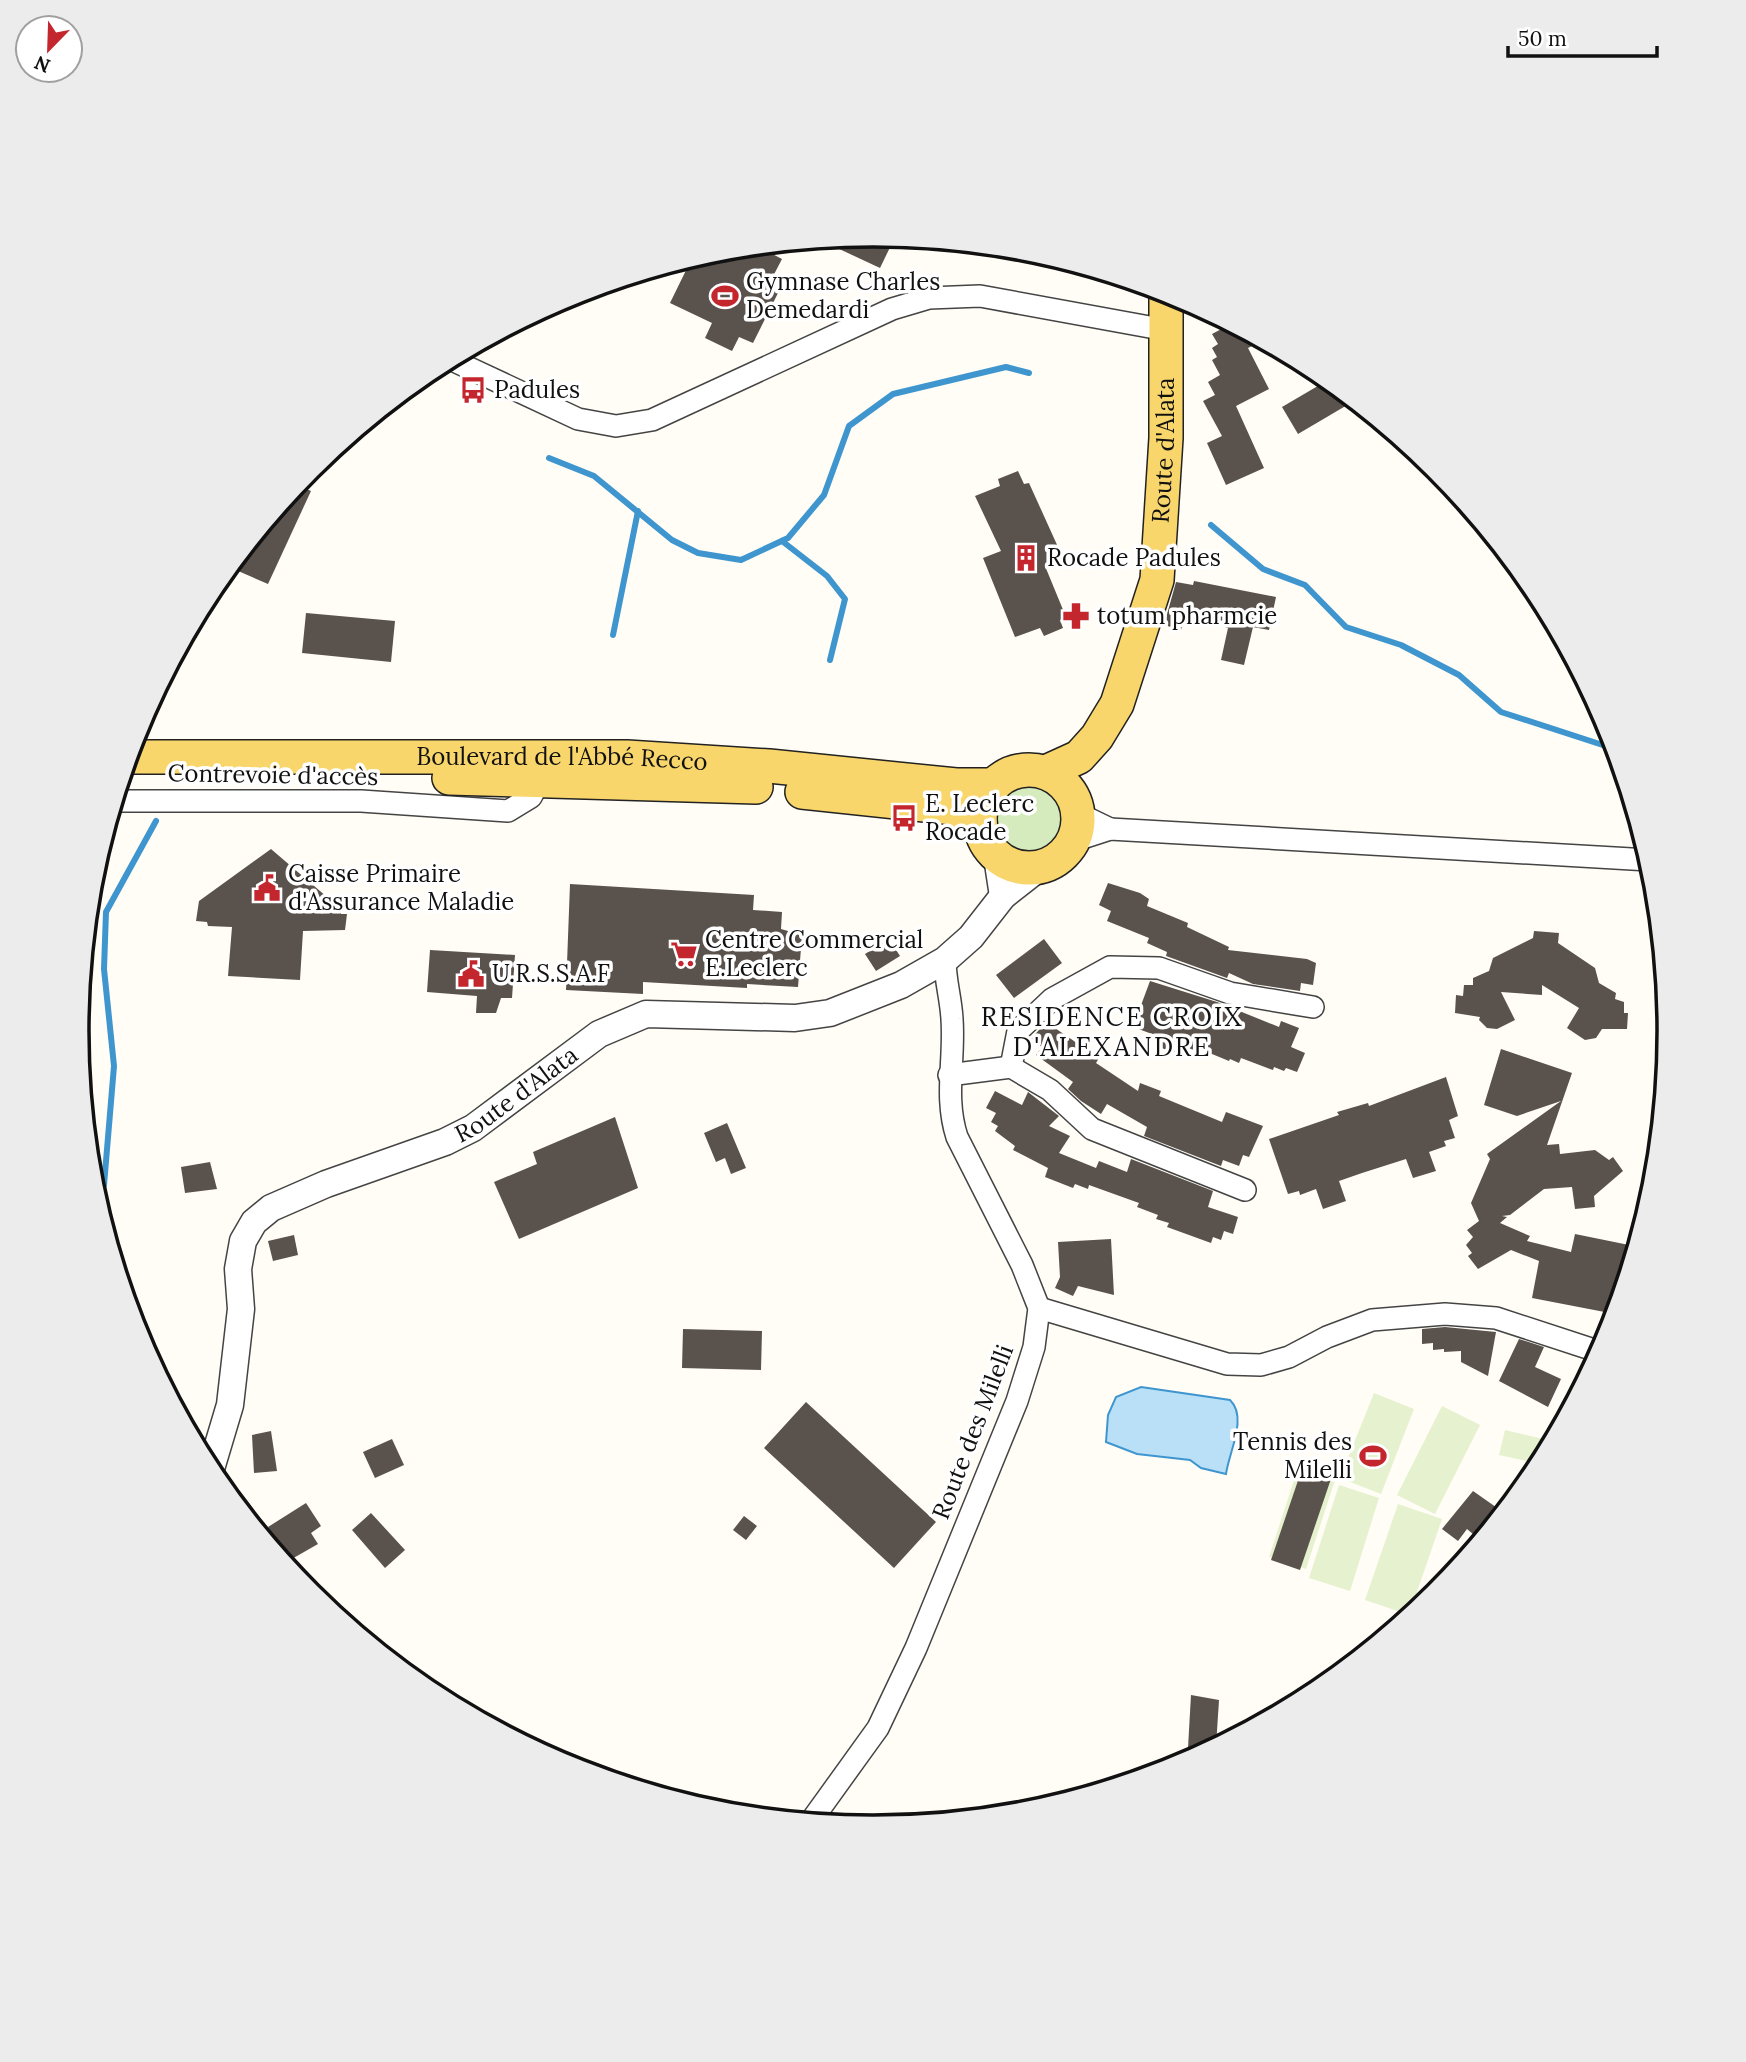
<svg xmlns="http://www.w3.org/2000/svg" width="1746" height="2062" font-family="Lora,serif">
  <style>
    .green { fill: #d5ebbd }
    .pitch { fill: #e6f2cf }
    .water { fill: #b9e0f7; stroke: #3f96cf; stroke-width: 2 }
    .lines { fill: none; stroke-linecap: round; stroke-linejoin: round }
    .stream { stroke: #3f96cf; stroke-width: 6 }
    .building { fill: #5a524d }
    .minor-casing { stroke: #444; stroke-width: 24 }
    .tertiary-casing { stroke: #444; stroke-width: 29 }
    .primary-casing { stroke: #222; stroke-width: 36 }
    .minor { stroke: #fff; stroke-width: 21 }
    .tertiary { stroke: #fff; stroke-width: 26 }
    .primary { stroke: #f9d66b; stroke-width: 33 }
    .labels { text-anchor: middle; stroke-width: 7; stroke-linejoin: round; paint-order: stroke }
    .poi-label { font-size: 24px; fill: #111; stroke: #fff; text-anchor: start }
    .street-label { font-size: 24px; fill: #111; stroke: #fff }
    .neighbourhood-label { font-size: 26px; letter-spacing: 2px; fill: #111; stroke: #fff }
    .rim { fill: none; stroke: #111; stroke-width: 3.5 }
  </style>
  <rect width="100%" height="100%" fill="#fffdf5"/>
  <circle class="green" cx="1030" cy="820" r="36"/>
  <g class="pitch">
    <polygon points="1374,1393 1414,1409 1381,1494 1340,1478"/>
    <polygon points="1442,1406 1480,1425 1435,1514 1397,1495"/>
    <polygon points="1505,1430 1552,1441 1540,1464 1499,1455"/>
    <polygon points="1301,1459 1338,1471 1306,1569 1269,1557"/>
    <polygon points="1339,1485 1379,1498 1350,1591 1309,1578"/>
    <polygon points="1398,1504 1442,1519 1409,1615 1365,1600"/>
  </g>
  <path class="water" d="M1141,1387L1230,1400C1248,1417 1229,1452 1226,1474L1201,1468L1190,1460L1137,1454L1106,1442L1108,1415L1116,1397Z"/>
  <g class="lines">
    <g class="stream">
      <polyline points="549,458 594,476 672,540 698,553 741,560 788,538 824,495 849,426 893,394 1006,367 1029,373"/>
      <polyline points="1211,525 1263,569 1305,585 1346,627 1401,645 1459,675 1501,712 1615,749"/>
      <polyline points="782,541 827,576 845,599 830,660"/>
      <polyline points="613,635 638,511"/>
      <polyline points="97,1201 104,1185 114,1066 104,969 106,912 156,821"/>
    </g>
  </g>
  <g class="building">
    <polygon points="873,235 895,237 880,268 820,240"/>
    <polygon points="757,246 782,259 769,284 780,289 753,343 739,337 732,351 705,338 712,323 670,303 692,258 718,250"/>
    <polygon points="1231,324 1262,341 1248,348 1269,389 1236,406 1264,468 1226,485 1207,443 1222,436 1203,401 1215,395 1208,382 1220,375 1212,360 1217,357 1212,348 1218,344 1212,334"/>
    <polygon points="1328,380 1354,401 1298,434 1282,407"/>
    <polygon points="1018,471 1024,484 1029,483 1063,558 1045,566 1066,617 1060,620 1063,628 1044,636 1040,628 1015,637 983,558 1001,551 975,496 1000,486 998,479"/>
    <polygon points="297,485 311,491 268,584 229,567"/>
    <polygon points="1194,581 1276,597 1269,630 1253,627 1244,665 1221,660 1228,628 1184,616 1181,630 1164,625 1176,582 1193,585"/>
    <polygon points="306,613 395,621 391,662 302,653"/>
    <polygon points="271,849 341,909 341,914 347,914 345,930 303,931 300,980 228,976 232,927 208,926 207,922 196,921 199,901"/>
    <polygon points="1108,883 1140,893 1149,899 1147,906 1188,923 1187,927 1229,947 1228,950 1307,959 1316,963 1313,985 1301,983 1300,991 1253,984 1229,973 1227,978 1166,956 1167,952 1147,943 1149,938 1107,921 1111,911 1099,905"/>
    <polygon points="570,884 754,895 753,910 782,912 781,929 802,935 798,987 747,984 747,988 643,982 643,994 566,990"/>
    <polygon points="1534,931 1559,933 1558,943 1595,968 1599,983 1616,993 1615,999 1624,1002 1624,1013 1628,1013 1627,1029 1602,1029 1596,1038 1585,1040 1567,1028 1579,1008 1542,985 1542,995 1501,992 1515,1020 1497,1029 1487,1028 1479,1020 1480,1017 1455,1013 1456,995 1463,996 1464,985 1473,985 1473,978 1489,971 1493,958 1533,938"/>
    <polygon points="889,939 900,956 876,971 865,954"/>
    <polygon points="1044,939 1062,963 1014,998 996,975"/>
    <polygon points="430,950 515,955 512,998 501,998 496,1013 476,1013 477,996 427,992"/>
    <polygon points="1150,981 1217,1002 1279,1027 1281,1021 1299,1028 1291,1047 1305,1053 1297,1072 1286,1068 1284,1071 1274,1067 1273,1070 1241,1058 1239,1063 1230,1059 1229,1061 1195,1047 1194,1050 1183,1046 1180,1055 1159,1047 1163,1038 1133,1027"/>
    <polygon points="1046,1022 1099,1058 1096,1063 1138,1091 1140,1083 1161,1091 1159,1096 1222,1122 1226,1112 1263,1126 1249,1157 1243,1155 1239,1166 1223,1160 1221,1166 1144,1136 1147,1127 1107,1104 1101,1114 1081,1101 1068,1089 1073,1082 1036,1055 1042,1047 1031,1039"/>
    <polygon points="1501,1049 1572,1073 1547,1145 1559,1144 1560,1154 1595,1150 1609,1160 1613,1157 1623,1171 1594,1196 1595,1207 1575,1209 1572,1187 1544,1189 1510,1215 1502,1216 1507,1217 1500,1223 1530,1236 1527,1241 1571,1252 1575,1234 1629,1245 1615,1314 1532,1298 1539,1261 1511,1250 1478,1269 1468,1256 1472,1253 1466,1245 1473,1237 1467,1230 1479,1221 1471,1203 1490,1159 1487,1154 1561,1101 1517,1116 1484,1105"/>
    <polygon points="1446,1077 1458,1116 1449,1120 1455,1138 1444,1141 1446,1146 1429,1152 1436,1171 1413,1178 1406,1159 1362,1173 1339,1181 1346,1201 1323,1209 1316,1189 1300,1195 1299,1191 1288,1194 1269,1139 1339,1115 1337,1112 1368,1103 1369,1106"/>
    <polygon points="995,1091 1022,1105 1028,1092 1059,1116 1049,1126 1070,1136 1059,1153 1096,1168 1099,1161 1127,1172 1131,1159 1213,1191 1208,1207 1238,1217 1233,1234 1224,1231 1221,1240 1213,1237 1211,1243 1167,1227 1169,1223 1156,1219 1158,1215 1137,1207 1139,1203 1089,1185 1088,1189 1075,1184 1073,1188 1045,1177 1048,1168 1013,1150 1015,1146 995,1131 998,1126 991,1122 996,1113 986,1108"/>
    <polygon points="615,1117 638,1188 519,1239 494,1182 537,1164 533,1152"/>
    <polygon points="727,1123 746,1168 731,1174 725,1158 716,1162 704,1133"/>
    <polygon points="210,1162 217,1189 185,1193 181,1167"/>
    <polygon points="294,1235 298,1255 273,1261 268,1241"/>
    <polygon points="1111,1239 1114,1295 1078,1286 1073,1296 1055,1288 1060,1277 1058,1242"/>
    <polygon points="1445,1327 1496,1332 1488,1376 1461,1362 1461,1351 1444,1352 1444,1349 1433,1350 1433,1343 1422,1344 1422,1329"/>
    <polygon points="683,1329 762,1331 761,1370 682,1368"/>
    <polygon points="1519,1339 1544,1347 1535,1367 1561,1379 1548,1407 1499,1381"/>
    <polygon points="806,1402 936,1522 894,1568 764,1448"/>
    <polygon points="271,1431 277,1471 254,1473 252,1435"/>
    <polygon points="392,1439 404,1465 375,1478 363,1452"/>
    <polygon points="1305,1460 1334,1470 1300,1570 1271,1560"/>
    <polygon points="1473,1491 1503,1512 1480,1540 1467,1529 1458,1541 1442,1529"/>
    <polygon points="306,1503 321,1526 311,1533 318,1544 290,1560 268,1527"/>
    <polygon points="371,1513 405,1550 385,1568 352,1530"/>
    <polygon points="744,1516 757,1526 746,1540 733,1530"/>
    <polygon points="1191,1695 1219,1700 1216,1746 1209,1750 1188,1748"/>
  </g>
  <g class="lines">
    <defs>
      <g id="minor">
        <polyline points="450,359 578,419 616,426 652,420 892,309 929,298 980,296 1166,330"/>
        <polyline points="115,801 361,801 508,811 531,797 540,780"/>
        <polyline points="1079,814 1110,829"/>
        <polyline points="1073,841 1110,829 1649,860"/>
        <polyline points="1011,1067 1018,1031 1052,999 1110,967 1159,968 1230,993 1313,1007"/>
        <polyline points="949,1075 1011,1067 1050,1090 1092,1129 1245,1190"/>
        <polyline points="1039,1308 1227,1364 1261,1365 1289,1357 1327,1337 1372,1320 1445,1314 1496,1318 1600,1352"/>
        <path d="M811,1821L878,1728L916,1648L1017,1401L1034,1347L1039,1308L1022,1265L957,1137C944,1097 955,1060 952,1019C951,999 945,980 945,960"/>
      </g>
      <g id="tertiary">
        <polyline points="997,857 1003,896"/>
        <path id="s1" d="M210,1472L230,1405L241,1309L238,1269L243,1241L254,1222L271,1208L326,1184L445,1142L473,1128L599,1034L646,1014L795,1018L830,1013L901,985L945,960L971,937L1003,896L1040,867"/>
      </g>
      <g id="primary">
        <path id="s2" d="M128,757H627L769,766L956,785H994"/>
        <circle cx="1029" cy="819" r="49"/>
        <path id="s3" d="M1046,772L1079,757L1097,737L1117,704L1157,580L1166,438V292"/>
        <polyline points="449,778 756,787"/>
        <polyline points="802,792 953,808 980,821"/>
      </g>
    </defs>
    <use href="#minor" class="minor-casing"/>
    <use href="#tertiary" class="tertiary-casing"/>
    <use href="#primary" class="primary-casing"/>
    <use href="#minor" class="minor"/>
    <use href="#tertiary" class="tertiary"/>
    <use href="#primary" class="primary"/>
  </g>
  <defs>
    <symbol id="stadium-bare" viewBox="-9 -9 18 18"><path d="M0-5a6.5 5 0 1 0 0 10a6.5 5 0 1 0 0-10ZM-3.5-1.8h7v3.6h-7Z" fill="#c4262e" stroke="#fff" stroke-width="2.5" paint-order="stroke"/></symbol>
    <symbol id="bus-bare" viewBox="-9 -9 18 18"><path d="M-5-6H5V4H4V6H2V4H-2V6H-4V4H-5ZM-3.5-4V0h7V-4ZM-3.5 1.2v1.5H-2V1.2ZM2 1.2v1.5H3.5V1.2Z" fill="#c4262e" stroke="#fff" stroke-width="2.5" paint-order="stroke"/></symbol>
    <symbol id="building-bare" viewBox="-9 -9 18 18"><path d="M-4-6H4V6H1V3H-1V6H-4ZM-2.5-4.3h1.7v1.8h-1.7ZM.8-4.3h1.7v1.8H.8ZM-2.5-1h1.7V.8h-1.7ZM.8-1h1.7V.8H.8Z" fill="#c4262e" stroke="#fff" stroke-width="2.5" paint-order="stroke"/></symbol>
    <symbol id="pharmacy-bare" viewBox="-9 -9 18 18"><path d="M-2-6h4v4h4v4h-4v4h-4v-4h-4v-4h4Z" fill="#c4262e" stroke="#fff" stroke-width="2.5" paint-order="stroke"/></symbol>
    <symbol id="civic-bare" viewBox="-9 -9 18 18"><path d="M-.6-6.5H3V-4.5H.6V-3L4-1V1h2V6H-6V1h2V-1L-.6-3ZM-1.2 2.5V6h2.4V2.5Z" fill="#c4262e" stroke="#fff" stroke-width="2.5" paint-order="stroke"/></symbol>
    <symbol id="supermarket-bare" viewBox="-9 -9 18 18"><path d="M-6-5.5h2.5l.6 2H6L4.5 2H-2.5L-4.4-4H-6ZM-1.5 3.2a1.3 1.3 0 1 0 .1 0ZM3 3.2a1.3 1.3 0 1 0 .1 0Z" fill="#c4262e" stroke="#fff" stroke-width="2.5" paint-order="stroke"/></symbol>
  </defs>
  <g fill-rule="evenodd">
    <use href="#stadium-bare" x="706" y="277" width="38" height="38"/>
    <use href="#bus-bare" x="454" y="371" width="38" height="38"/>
    <use href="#building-bare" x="1007" y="539" width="38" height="38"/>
    <use href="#pharmacy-bare" x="1057" y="597" width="38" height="38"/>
    <use href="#bus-bare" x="885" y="799" width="38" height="38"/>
    <use href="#civic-bare" x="248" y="869" width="38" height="38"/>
    <use href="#supermarket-bare" x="665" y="935" width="38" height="38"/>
    <use href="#civic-bare" x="452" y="955" width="38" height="38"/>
    <use href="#stadium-bare" x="1354" y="1437" width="38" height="38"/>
  </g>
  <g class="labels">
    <g class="poi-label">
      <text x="746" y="290">Gymnase Charles<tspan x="746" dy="28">Demedardi</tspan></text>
      <text x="494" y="398">Padules</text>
      <text x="1047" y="566">Rocade Padules</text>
      <text x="1097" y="624">totum pharmcie</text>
      <text x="925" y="812">E. Leclerc<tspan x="925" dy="28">Rocade</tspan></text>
      <text x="288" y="882">Caisse Primaire<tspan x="288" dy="28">d'Assurance Maladie</tspan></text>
      <text x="705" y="948">Centre Commercial<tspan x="705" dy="28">E.Leclerc</tspan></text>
      <text x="492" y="982">U.R.S.S.A.F</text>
      <text x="1352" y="1450" text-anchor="end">Tennis des<tspan x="1352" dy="28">Milelli</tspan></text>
    </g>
    <g class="street-label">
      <text dy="8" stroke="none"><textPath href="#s3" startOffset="362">Route d'Alata</textPath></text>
      <text dy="8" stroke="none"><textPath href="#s2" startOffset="434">Boulevard de l'Abbé Recco</textPath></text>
      <text transform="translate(273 775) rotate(1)" y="8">Contrevoie d'accès</text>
      <text dy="8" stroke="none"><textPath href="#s1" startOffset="551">Route d'Alata</textPath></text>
      <text transform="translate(973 1432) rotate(-69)" y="8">Route des Milelli</text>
    </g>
    <g class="neighbourhood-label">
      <text x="1112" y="1026">RESIDENCE CROIX<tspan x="1112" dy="30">D'ALEXANDRE</tspan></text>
    </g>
  </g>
  <path d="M0 0H1746V2062H0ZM89 1031a784 784 0 1 1 1568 0a784 784 0 1 1-1568 0Z" fill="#ececec" fill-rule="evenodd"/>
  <path class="rim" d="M89 1031a784 784 0 1 1 1568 0a784 784 0 1 1-1568 0Z"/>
  <g transform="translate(49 49) rotate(203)"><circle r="33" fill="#ffffff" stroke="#a0a0a0" stroke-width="2"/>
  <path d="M0-5L12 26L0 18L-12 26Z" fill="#c4262e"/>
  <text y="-10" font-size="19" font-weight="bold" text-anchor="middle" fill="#111111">N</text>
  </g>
  <path d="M1508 46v10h149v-10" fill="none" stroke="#111111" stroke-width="3.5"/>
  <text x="1518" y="46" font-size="21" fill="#111111" stroke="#ffffff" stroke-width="5" paint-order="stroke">50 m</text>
</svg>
